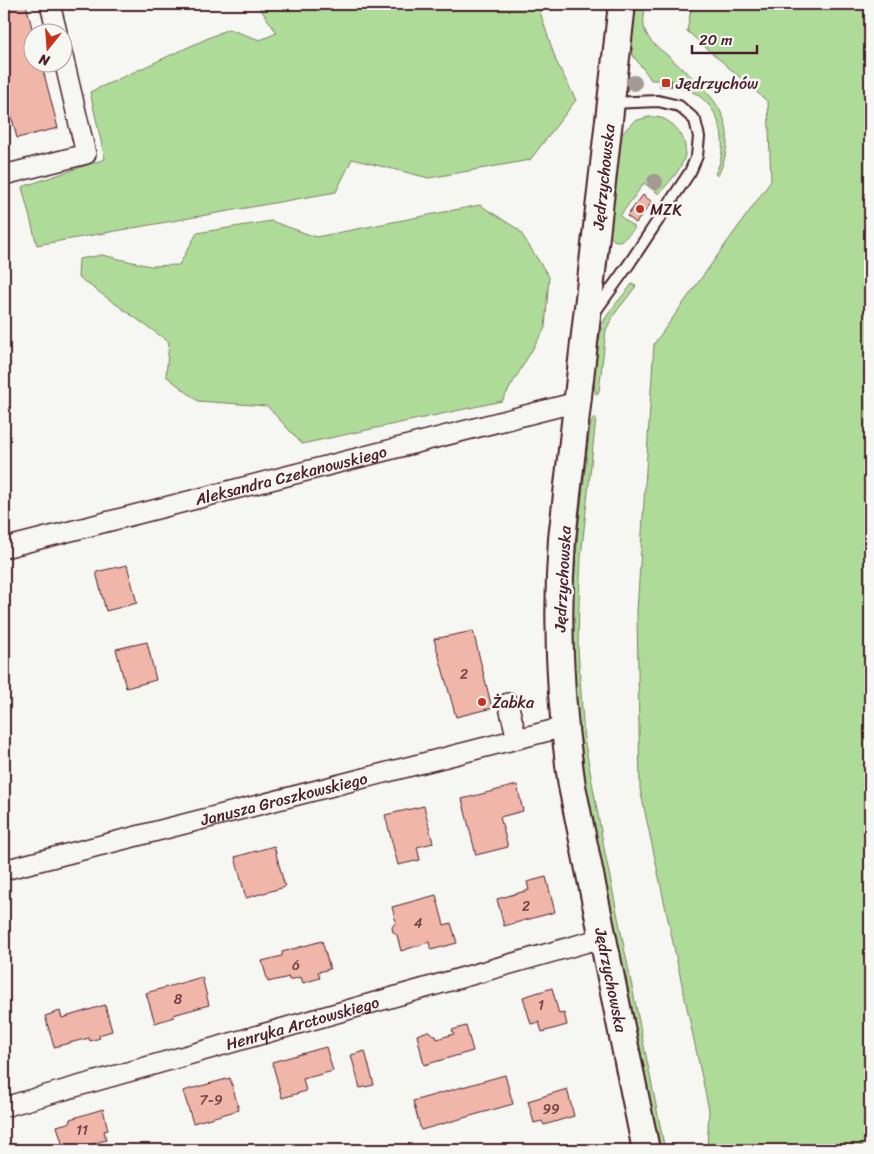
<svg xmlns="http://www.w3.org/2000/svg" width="874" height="1154" font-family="Sriracha,sans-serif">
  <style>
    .green { fill: #afdb99; stroke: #7c7d62 }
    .building { fill: #f0b6a9; stroke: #4a1f2b }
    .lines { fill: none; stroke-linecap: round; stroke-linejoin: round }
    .lane-casing { stroke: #4a1f2b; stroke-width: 14 }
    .street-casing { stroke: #4a1f2b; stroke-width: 22 }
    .secondary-casing { stroke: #4a1f2b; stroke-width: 30 }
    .lane { stroke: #f6f6f2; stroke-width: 10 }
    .street { stroke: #f6f6f2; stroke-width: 19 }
    .secondary { stroke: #f6f6f2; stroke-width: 26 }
    .tree { fill: #a59a93 }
    .poi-dot { fill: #c8321e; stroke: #f6f6f2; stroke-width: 2 }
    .labels { text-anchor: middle; stroke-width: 5; stroke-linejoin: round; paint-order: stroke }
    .number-label { font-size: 14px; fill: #74454a }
    .poi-label { font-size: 16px; fill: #4a1f2b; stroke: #f6f6f2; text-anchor: start }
    .street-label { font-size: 16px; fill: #4a1f2b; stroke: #f6f6f2 }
  </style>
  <rect width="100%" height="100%" fill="#f6f6f2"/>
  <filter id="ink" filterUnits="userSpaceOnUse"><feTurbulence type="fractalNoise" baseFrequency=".02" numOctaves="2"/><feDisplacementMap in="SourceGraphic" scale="10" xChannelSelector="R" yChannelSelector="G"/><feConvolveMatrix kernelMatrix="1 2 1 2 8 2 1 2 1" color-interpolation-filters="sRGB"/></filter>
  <g filter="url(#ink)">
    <g class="green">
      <polygon points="257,4 558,4 540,12 556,61 576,100 530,160 429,178 352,159 336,192 37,245 22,187 105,159 90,92 228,29 260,40 277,33"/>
      <path d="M633,4H645C645,13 642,22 645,30C648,41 659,48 667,55C708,92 745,116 718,176L715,174C734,138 715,89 671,86V80H651C646,71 638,63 632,54L633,49L629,43Z"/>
      <polygon points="692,4 870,4 870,1150 707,1150 709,1110 640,789 637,612 654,344 771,181 768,102 687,31"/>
      <path d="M649,117C654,117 660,117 664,119C677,125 687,139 685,154C683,169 668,183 659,194L644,183L620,216L635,228C625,239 615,250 607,230L619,137L634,121Z"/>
      <polygon points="480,205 519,230 549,277 545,328 502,401 302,444 267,406 198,401 166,376 169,342 78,277 79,259 102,255 150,266 179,265 197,233 271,221 316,237"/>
      <path d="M632,284L636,286L613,316L606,330L599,391L598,393L596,394C591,385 599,332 604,321C611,308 623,296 632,284Z"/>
      <polygon points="593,418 596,418 581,557 579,601 578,649 584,738 604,848 665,1150 661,1150 586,784 575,692 573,624 574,582 578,531 590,427"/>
    </g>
    <g class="building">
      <polygon points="4,4 26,4 33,32 32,62 41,62 58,128 17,138 4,88"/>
      <rect x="660" y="80" width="11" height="6"/>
      <polygon points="643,195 652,202 636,223 627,216"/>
      <polygon points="127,565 137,603 106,611 96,572"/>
      <polygon points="473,631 492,708 456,717 434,639"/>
      <polygon points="147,642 156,680 126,688 116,649"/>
      <polygon points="517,785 523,811 500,817 508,847 476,855 462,799"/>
      <polygon points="424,806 433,843 417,847 420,860 398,865 385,815"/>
      <polygon points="274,846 285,887 246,898 235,857"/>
      <polygon points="546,877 555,912 504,926 497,899 529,890 527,882"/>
      <polygon points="436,895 444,925 451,923 457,943 431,950 429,942 401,951 397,935 393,932 392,927 396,922 392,907"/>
      <polygon points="322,941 330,969 318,972 320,978 303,983 301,977 289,980 289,977 268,982 262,961 282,956 282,952"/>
      <polygon points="202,977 209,1005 173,1015 174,1017 155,1023 146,993"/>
      <polygon points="552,988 559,1014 564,1013 567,1025 542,1032 539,1022 531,1024 523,997"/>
      <polygon points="105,1005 112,1031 99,1035 100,1038 90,1041 89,1038 54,1047 45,1016 60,1011 62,1018"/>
      <polygon points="466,1026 473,1051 424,1065 417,1035 428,1031 436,1036 437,1039 454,1034 452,1030"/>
      <polygon points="326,1047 333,1071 303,1079 306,1091 282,1098 272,1062"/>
      <polygon points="365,1051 374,1085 360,1088 351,1055"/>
      <polygon points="505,1075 513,1104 421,1130 413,1101"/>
      <polygon points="230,1078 239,1110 193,1123 183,1091"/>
      <polygon points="567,1089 574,1116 544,1125 542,1121 534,1123 528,1101"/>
      <polygon points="103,1109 108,1130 104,1131 106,1140 79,1148 80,1150 64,1150 57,1126 71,1122 70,1119"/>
    </g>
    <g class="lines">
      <defs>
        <polyline id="lane" points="594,313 629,264 690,172 697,156 699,137 695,120 679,106 658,101 611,103"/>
        <g id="street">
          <polyline points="50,4 57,32"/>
          <polyline points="4,175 86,154 62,52"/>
          <path id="s1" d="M4,548L577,402"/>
          <polyline points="508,703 517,739"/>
          <path id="s2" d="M4,870L564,727"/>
          <path id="s3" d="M4,1107L602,938"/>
        </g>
        <g id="secondary">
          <path id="s4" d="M622,4L562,539C556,622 560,704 572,786L646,1150"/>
        </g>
      </defs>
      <use href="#lane" class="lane-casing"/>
      <use href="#street" class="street-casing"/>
      <use href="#secondary" class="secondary-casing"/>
      <use href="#lane" class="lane"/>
      <use href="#street" class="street"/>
      <use href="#secondary" class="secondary"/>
    </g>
    <g class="tree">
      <circle cx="634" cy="83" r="8"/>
      <circle cx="655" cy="182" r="8"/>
    </g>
  </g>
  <g class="poi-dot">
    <rect x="661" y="78" width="10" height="10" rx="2.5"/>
    <circle cx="640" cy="209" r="5"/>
    <circle cx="482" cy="702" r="5"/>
  </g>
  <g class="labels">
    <g class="number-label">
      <text x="464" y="679">2</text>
      <text x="526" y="911">2</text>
      <text x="418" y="928">4</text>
      <text x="296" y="970">6</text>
      <text x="178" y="1004">8</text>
      <text x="541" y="1010">1</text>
      <text x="211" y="1105">7-9</text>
      <text x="551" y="1114">99</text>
      <text x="82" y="1135">11</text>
    </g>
    <g class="poi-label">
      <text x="676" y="89">Jędrzychów</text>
      <text x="650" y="215">MZK</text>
      <text x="492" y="708">Żabka</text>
    </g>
    <g class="street-label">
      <text transform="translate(603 177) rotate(-84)" y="6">Jędrzychowska</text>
      <text dy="6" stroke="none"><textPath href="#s1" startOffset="296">Aleksandra Czekanowskiego</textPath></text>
      <text transform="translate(562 579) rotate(-87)" y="6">Jędrzychowska</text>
      <text dy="6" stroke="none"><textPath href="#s2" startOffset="289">Janusza Groszkowskiego</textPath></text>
      <text dy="6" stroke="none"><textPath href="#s4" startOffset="984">Jędrzychowska</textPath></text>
      <text dy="6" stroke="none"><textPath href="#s3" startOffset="310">Henryka Arctowskiego</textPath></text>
    </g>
  </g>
  <rect width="874" height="1154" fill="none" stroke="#f6f6f2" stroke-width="20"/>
  <rect x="10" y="10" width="854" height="1134" fill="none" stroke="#4a1f2b" stroke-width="2" filter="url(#ink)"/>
  <g transform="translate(48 48) rotate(197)"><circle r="24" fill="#f6f6f2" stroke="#b1a0a2"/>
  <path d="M0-4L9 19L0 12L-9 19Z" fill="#c8321e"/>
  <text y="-8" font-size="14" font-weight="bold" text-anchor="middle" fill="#4a1f2b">N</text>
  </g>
  <path d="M692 45v8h65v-8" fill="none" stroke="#4a1f2b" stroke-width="2.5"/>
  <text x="699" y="45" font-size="15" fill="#4a1f2b" stroke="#f6f6f2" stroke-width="4" paint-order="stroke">20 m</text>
</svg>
